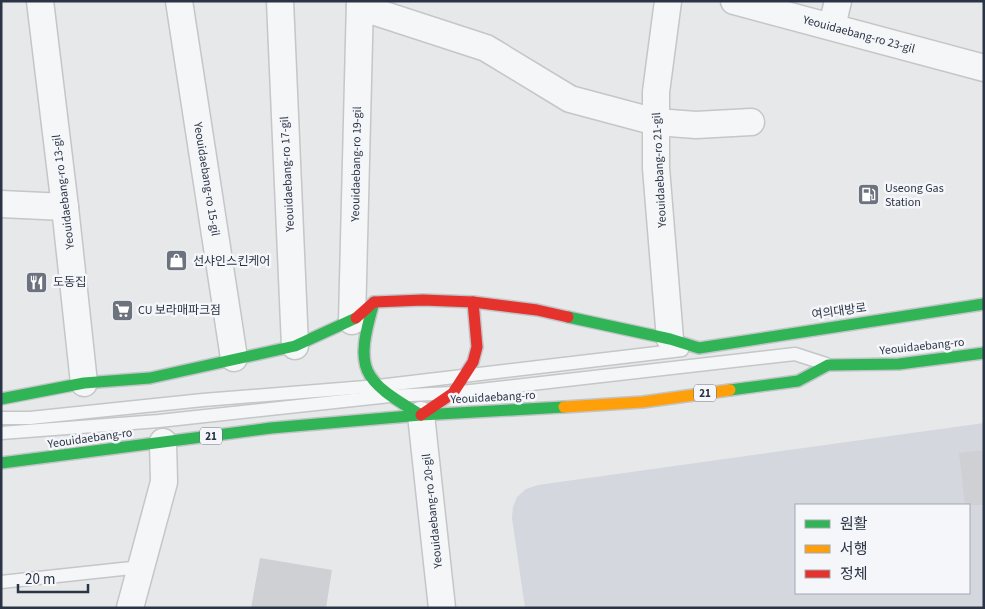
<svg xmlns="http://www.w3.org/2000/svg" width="985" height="609" font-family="'Source Sans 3','Noto Sans KR',sans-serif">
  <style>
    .built { fill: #d4d7dd; fill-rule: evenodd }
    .building { fill: #ced0d3 }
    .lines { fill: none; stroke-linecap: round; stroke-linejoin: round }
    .lane-casing { stroke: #c4c6c8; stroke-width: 15 }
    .street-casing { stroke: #c4c6c8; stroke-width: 29 }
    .fast-casing { stroke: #c2c5c8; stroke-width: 14 }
    .slow-casing { stroke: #c2c5c8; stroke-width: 14 }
    .jam-casing { stroke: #c2c5c8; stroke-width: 14 }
    .lane { stroke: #f5f6f7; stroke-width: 12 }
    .street { stroke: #f5f6f7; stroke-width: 26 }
    .fast { stroke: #30b455; stroke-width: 11 }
    .slow { stroke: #ff9f0a; stroke-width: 11 }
    .jam { stroke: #e5322d; stroke-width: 11 }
    .labels { text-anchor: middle; stroke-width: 5; stroke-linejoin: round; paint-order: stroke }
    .shield { fill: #f4f6f9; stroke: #676e7b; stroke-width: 1 }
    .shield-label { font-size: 11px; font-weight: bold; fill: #2b3445 }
    .street-label { font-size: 12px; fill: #2b3445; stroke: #f4f6f9 }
    .poi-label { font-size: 12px; fill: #2b3445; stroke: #f4f6f9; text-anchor: start }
  </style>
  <rect width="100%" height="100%" fill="#e6e8ea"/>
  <path class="built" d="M984,423V608H525L512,518L513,507L517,497L526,489L538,485ZM796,505H969V593H796Z"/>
  <g class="building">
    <polygon points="984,450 984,505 965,505 959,453"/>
    <polygon points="260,558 332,570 326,608 251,608"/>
  </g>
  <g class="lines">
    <defs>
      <g id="lane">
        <polyline points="1,418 30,418 203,400 378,386 682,350"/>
        <polyline points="1,433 159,421 390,396 453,393 795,354 826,364"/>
        <polyline points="1,582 141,567"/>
      </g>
      <g id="street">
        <polyline points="40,1 65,207 84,383"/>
        <polyline points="179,1 234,358"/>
        <polyline points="280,1 295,346"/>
        <polyline points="668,1 656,92 656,168 670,339"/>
        <polyline points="734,1 984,68"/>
        <polyline points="360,7 486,48 570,99 656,122 696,125 751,122"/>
        <polyline points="832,26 838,1"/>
        <polyline points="1,204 65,207"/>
        <polyline points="352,321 360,1"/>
        <polyline points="421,415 442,608"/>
        <polyline points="130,608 164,482 163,442"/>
      </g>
      <g id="fast">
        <path d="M374,302C354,371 361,379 421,415"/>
        <polyline points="568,317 670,339 699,348 984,304"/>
        <polyline points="730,390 798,381 828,365 899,364 984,353"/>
        <polyline points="1,399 84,383 150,378 295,346 356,318"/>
        <polyline points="1,463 271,428 421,415 564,407"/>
      </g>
      <polyline id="slow" points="564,407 643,402 730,390"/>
      <g id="jam">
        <polyline points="356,318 374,302 423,300 473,302 537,310 568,317"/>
        <polyline points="421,415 453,393 473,362 477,347 473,302"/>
      </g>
    </defs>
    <use href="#lane" class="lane-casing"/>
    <use href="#street" class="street-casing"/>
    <use href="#fast" class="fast-casing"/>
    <use href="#slow" class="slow-casing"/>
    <use href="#jam" class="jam-casing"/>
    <use href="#lane" class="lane"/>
    <use href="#street" class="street"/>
    <use href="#fast" class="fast"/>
    <use href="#slow" class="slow"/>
    <use href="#jam" class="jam"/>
  </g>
  <defs>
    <symbol id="fuel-square" viewBox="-11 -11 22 22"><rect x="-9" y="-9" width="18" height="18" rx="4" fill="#6c737f" stroke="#f4f6f9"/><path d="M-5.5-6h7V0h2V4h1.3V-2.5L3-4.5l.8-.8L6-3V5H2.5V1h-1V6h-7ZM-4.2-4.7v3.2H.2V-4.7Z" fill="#fff"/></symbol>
    <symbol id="shop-square" viewBox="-11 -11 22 22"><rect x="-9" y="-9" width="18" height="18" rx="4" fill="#6c737f" stroke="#f4f6f9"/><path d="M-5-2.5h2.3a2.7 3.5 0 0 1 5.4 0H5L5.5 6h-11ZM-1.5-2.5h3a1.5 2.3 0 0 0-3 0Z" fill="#fff"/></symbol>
    <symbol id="restaurant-square" viewBox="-11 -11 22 22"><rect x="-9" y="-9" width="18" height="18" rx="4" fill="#6c737f" stroke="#f4f6f9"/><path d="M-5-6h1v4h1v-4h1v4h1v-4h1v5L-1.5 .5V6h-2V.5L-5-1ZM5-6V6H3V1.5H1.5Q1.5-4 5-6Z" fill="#fff"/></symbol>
    <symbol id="supermarket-square" viewBox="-11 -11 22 22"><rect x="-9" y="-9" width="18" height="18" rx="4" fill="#6c737f" stroke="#f4f6f9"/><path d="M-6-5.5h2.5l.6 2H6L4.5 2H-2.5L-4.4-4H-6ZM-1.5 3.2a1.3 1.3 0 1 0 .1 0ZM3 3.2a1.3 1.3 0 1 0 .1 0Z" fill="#fff"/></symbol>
  </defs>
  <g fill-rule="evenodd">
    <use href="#fuel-square" x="856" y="182" width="25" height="25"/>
    <use href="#shop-square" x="164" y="248" width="25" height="25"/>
    <use href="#restaurant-square" x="24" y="270" width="25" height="25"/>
    <use href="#supermarket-square" x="110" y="298" width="25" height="25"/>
  </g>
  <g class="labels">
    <g class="shield">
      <rect x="694" y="384.5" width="22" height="17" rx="4"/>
      <rect x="200" y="427.5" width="22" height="17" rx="4"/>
    </g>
    <g class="shield-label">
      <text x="705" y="397">21</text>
      <text x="211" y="440">21</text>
    </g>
    <g class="street-label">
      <text transform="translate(859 34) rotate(15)" y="4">Yeouidaebang-ro 23-gil</text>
      <text transform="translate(356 164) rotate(-89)" y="4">Yeouidaebang-ro 19-gil</text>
      <text transform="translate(659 170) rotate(-93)" y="4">Yeouidaebang-ro 21-gil</text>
      <text transform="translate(287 174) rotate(-93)" y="4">Yeouidaebang-ro 17-gil</text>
      <text transform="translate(207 179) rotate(81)" y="4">Yeouidaebang-ro 15-gil</text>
      <text transform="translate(63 192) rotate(-97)" y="4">Yeouidaebang-ro 13-gil</text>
      <text transform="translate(839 311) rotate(-8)" y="4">여의대방로</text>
      <text transform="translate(922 346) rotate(-6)" y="4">Yeouidaebang-ro</text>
      <text transform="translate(493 397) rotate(-3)" y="4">Yeouidaebang-ro</text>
      <text transform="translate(90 438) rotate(-8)" y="4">Yeouidaebang-ro</text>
      <text transform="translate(432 511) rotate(-96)" y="4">Yeouidaebang-ro 20-gil</text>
    </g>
    <g class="poi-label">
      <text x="885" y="192">Useong Gas<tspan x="885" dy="14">Station</tspan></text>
      <text x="193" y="265">선샤인스킨케어</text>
      <text x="53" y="286">도동집</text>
      <text x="138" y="314">CU 보라매파크점</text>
    </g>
  </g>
  <rect width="985" height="609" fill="none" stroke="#2b3445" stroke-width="5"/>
  <rect x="795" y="504" width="175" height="90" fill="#f4f6f9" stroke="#a4a8b1"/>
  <rect x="805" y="520" width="25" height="8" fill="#30b455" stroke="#a4a8b1"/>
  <text x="840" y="529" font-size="15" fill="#2b3445">원활</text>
  <rect x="805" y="545" width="25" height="8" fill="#ff9f0a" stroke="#a4a8b1"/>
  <text x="840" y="554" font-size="15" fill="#2b3445">서행</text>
  <rect x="805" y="570" width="25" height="8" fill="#e5322d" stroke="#a4a8b1"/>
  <text x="840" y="579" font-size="15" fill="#2b3445">정체</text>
  <path d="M18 584v8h70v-8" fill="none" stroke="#2b3445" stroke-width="2.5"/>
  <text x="25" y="584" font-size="15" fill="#2b3445" stroke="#f4f6f9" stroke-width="4" paint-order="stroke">20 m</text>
</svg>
